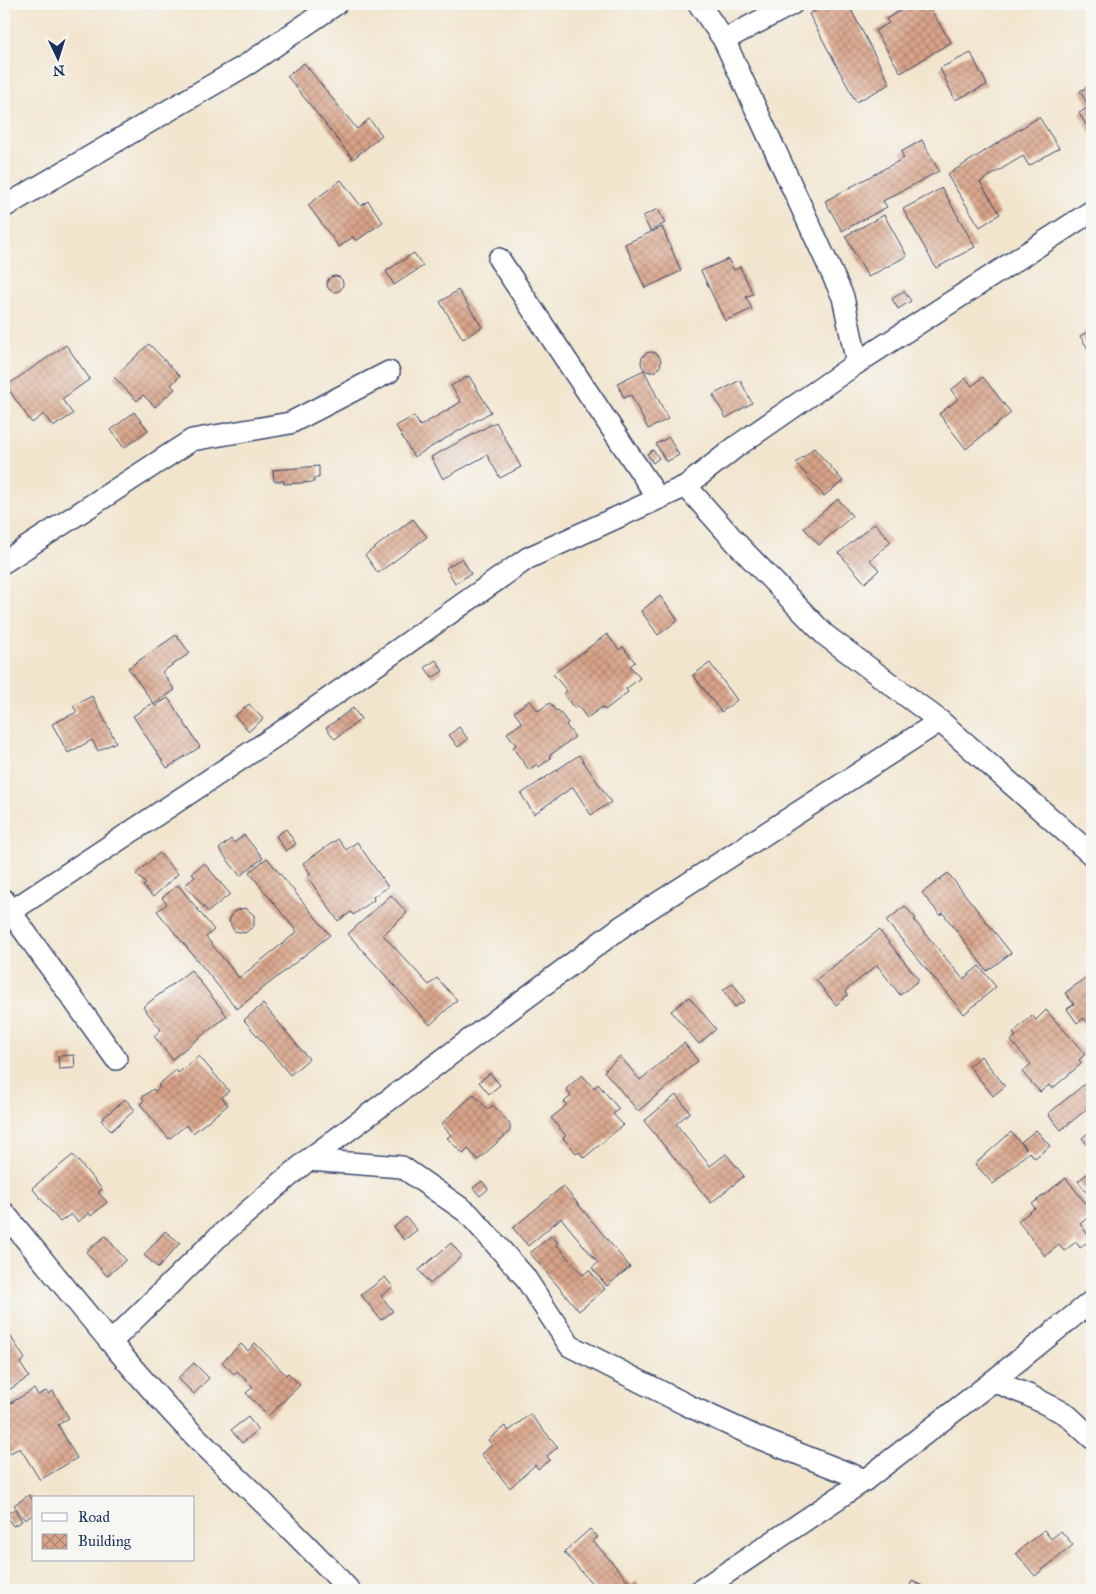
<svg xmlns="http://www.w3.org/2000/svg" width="1096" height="1594" font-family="'IM FELL Great Primer',serif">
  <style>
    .building { fill: url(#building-cross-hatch) }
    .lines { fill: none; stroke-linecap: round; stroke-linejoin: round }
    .minor-casing { stroke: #3b4a6f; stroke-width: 24 }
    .minor { stroke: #fff; stroke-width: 21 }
  </style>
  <defs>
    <pattern id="building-cross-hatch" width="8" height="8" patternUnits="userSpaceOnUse" patternTransform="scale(1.25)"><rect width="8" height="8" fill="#d9a387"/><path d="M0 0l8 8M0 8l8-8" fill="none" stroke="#af8572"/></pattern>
  </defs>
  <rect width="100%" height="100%" fill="#f6f6f2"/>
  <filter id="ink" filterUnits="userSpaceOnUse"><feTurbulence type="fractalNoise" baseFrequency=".02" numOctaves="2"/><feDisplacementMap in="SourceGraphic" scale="10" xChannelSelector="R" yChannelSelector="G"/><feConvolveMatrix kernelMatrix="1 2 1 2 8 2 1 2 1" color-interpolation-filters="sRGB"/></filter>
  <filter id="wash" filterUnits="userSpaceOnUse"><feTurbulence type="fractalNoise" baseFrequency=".0096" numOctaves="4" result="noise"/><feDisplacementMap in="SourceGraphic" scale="20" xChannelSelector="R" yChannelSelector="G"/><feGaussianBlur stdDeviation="1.12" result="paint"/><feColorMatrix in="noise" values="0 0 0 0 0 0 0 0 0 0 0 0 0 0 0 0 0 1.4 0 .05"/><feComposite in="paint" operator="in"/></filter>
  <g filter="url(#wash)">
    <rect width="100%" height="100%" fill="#f2e5ce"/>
    <g id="blocks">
      <g class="building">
        <polygon points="828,4 848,4 890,84 856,102 809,14"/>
        <polygon points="920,4 927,4 951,42 901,73 875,31 889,23 886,19 910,5 912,8"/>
        <polygon points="971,53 987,85 955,100 940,68"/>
        <polygon points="304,63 357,129 369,119 382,135 353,159 287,76"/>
        <polygon points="1092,84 1092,135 1079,113 1089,107 1080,91"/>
        <polygon points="1039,117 1059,148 1029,166 1023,156 980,182 1000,214 980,227 947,175"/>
        <polygon points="922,140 939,171 883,201 887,207 842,231 825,201 904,158 901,152"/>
        <polygon points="341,180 361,206 368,201 383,222 356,241 353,237 339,247 308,205"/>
        <polygon points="942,188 975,247 936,268 903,209"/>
        <polygon points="658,209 665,223 650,231 643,216"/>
        <polygon points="884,215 907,256 868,277 845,236"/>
        <polygon points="662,227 681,271 645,288 625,244"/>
        <polygon points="414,253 423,266 394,285 386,271"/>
        <polygon points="728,259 734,270 740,267 753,294 746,297 752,309 725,321 701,271"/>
        <circle cx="335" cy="284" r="8"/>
        <polygon points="458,290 482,327 463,339 440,302"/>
        <polygon points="904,291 911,301 898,309 892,299"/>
        <polygon points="1092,329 1092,355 1080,336"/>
        <polygon points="149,344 180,376 171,385 175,389 155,407 143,395 137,401 114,377"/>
        <polygon points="66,345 90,379 62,399 73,414 53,427 44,414 32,423 6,386"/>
        <circle cx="651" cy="362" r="10"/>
        <polygon points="644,370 668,419 648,429 631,395 624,398 617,383"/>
        <polygon points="469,376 491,412 414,457 396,426 414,416 420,426 461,402 451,386"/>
        <polygon points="983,377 1011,413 966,449 939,414 958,399 951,390 966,378 972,386"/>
        <polygon points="740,380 752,403 726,418 713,395"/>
        <polygon points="134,412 148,430 124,448 111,430"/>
        <polygon points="496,422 521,467 500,478 487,455 443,479 431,457"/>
        <polygon points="669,437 679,455 666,462 656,444"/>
        <polygon points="814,448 843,481 824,496 796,463"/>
        <polygon points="653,450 659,458 653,463 647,454"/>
        <polygon points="319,466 319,478 314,478 314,482 284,484 284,481 274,481 273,470"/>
        <polygon points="838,499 852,516 819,545 804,528"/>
        <polygon points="413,519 427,537 378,573 365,555"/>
        <polygon points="875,523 891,542 870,560 879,570 865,583 839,553"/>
        <polygon points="462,558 471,574 455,583 446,568"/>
        <polygon points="660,596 678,620 658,635 641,611"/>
        <polygon points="607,634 619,650 623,647 635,662 630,666 640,678 626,689 628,692 605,710 602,707 587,718 578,706 574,708 563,694 567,691 553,674"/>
        <polygon points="176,635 190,653 162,672 175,690 154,704 128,668"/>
        <polygon points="436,660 443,671 432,678 425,667"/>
        <polygon points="710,663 737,700 721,712 693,675"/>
        <polygon points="92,696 116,742 98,751 92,740 68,753 52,724 77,712 73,706"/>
        <polygon points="168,698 200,747 167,768 133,716 153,703 155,706"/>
        <polygon points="530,700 538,711 550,703 556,711 558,710 568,723 566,725 575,737 549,756 551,758 539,767 537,764 529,770 513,748 516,745 507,733 522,723 514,712"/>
        <polygon points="249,704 263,719 249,731 235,716"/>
        <polygon points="353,708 361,719 335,739 326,728"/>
        <polygon points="459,727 468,739 458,747 449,735"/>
        <polygon points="579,755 611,802 591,815 573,787 534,814 521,794"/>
        <polygon points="286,829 296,844 286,851 276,836"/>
        <polygon points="244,835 263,858 240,876 219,849 231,839 234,843"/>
        <polygon points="338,839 346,850 357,842 388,887 373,897 374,900 353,915 351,912 338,921 307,876 311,874 303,863"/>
        <polygon points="159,853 178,874 153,897 143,886 146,884 136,874"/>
        <polygon points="267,858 330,935 237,1009 157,911 167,904 162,898 178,885 214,930 206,937 239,978 297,932 249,872"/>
        <polygon points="204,863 230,894 208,912 185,885 195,877 192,873"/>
        <polygon points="948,873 1011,953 987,971 943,913 940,915 922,893"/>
        <polygon points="391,895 407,913 383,935 429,985 437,978 457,1000 430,1025 348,934"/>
        <polygon points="905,906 916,919 914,920 963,979 979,966 996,987 964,1014 886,921"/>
        <polygon points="245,908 254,915 254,926 245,933 234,931 229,921 234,911"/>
        <polygon points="879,930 919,980 900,995 877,965 845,991 848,995 836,1005 816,980"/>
        <polygon points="191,970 227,1016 172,1059 154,1036 161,1030 143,1007"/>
        <polygon points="1092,973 1092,1030 1084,1018 1077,1023 1067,1009 1074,1004 1065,993"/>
        <polygon points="733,983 745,1001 735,1007 723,990"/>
        <polygon points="689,997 716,1029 699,1044 671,1011"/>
        <polygon points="263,1004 309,1059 290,1075 244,1020"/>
        <polygon points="1046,1010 1085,1054 1079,1060 1082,1063 1052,1089 1049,1085 1040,1092 1022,1072 1031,1064 1011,1041 1016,1036 1013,1033 1032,1015 1036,1020"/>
        <polygon points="684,1043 698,1061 638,1111 604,1071 620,1056 640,1080"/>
        <polygon points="74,1055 75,1068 59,1069 58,1056"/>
        <polygon points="199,1056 229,1091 222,1097 228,1105 193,1133 186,1125 169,1139 140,1104 144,1100 142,1097 153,1089 155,1091 160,1087 158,1085 176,1070 178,1073"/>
        <polygon points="981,1056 1005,1086 993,1096 969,1066"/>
        <polygon points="490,1073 500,1085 489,1094 479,1082"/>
        <polygon points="582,1075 594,1088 598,1084 619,1109 613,1114 623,1125 584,1158 579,1152 577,1154 563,1138 566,1136 551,1118 567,1105 564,1102 571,1096 566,1089"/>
        <polygon points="1092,1078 1092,1105 1061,1130 1048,1114"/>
        <polygon points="474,1094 488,1110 493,1105 510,1124 510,1131 478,1160 468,1149 463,1154 447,1138 451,1135 441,1124"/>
        <polygon points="676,1095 690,1112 676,1124 710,1166 726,1154 744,1176 711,1203 644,1121"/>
        <polygon points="125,1099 135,1110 111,1131 101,1120"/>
        <polygon points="1036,1130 1050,1146 1035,1158 1029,1152 993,1184 975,1164 1011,1132 1026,1149 1021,1142"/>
        <polygon points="1092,1130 1092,1152 1082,1138"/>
        <polygon points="73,1155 102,1189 98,1192 107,1202 91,1216 89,1213 78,1222 71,1214 60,1222 32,1188"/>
        <polygon points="1092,1170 1092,1200 1078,1181"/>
        <polygon points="1066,1178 1092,1212 1092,1214 1080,1224 1091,1239 1080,1248 1076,1242 1064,1251 1059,1245 1045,1256 1018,1221 1035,1208 1032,1204"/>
        <polygon points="482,1181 488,1189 480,1196 473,1188"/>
        <polygon points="563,1186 630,1267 607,1286 592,1268 598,1263 561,1218 528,1246 513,1228"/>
        <polygon points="406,1217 417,1230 404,1240 394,1227"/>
        <polygon points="165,1231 180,1243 158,1268 144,1255"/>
        <polygon points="552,1235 558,1243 557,1245 583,1275 589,1270 605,1289 579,1311 530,1253"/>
        <polygon points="105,1236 126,1260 107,1276 86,1252"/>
        <polygon points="451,1243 462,1256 430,1284 419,1270"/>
        <polygon points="385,1277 393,1287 381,1296 393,1311 381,1320 361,1295"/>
        <polygon points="7,1331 25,1359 20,1363 29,1377 4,1393 4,1333"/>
        <polygon points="255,1343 286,1375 288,1373 300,1385 268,1416 246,1393 253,1387 237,1371 234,1374 222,1362 241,1344 248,1351"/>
        <polygon points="194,1363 209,1378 194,1394 178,1378"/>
        <polygon points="34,1389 38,1395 46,1391 48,1394 53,1391 69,1418 58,1425 77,1458 40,1480 20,1448 10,1453 4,1443 4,1407"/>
        <polygon points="530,1414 558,1447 547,1456 550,1460 538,1469 535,1465 510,1488 481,1454 492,1445 488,1440 505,1426 509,1431"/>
        <polygon points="248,1417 258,1430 242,1443 231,1430"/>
        <polygon points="29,1495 34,1501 34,1514 25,1520 14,1505"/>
        <polygon points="15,1509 22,1521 13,1526 5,1515"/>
        <polygon points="590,1529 598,1537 593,1541 632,1585 636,1581 645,1590 598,1590 564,1552"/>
        <polygon points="1044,1530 1051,1539 1061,1531 1073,1545 1035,1576 1016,1553"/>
        <polygon points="912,1581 931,1590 908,1590"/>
      </g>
    </g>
  </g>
  <g filter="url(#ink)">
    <use href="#blocks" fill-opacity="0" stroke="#3b4a6f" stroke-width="1"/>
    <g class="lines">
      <defs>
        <g id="minor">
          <polyline points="699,4 724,40 843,297 857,363"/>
          <polyline points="724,40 792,4"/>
          <polyline points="4,207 248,64 336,4"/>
          <polyline points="499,259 658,498"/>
          <polyline points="686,486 740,547 825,635 940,721 1092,855"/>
          <polyline points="4,562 192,440 290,423 389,372"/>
          <polyline points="4,900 10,911 116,1059"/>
          <polyline points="4,916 277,735 528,558 686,486 737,446 857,363 1092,211"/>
          <polyline points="308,1160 624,925 940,721"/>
          <path d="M4,1213C63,1284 120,1357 183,1424C238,1480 297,1532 349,1590"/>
          <polyline points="111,1342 217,1238 308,1160 402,1167 468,1213 524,1276 570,1346 689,1406 761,1439 865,1480"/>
          <polyline points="993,1381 1028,1395 1066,1414 1092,1438"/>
          <polyline points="701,1590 865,1480 993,1381 1092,1301"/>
        </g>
      </defs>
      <use href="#minor" class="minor-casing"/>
      <use href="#minor" class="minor"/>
    </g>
  </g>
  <rect width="1096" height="1594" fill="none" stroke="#f6f6f2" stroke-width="20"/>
  <rect x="32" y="1496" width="162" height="65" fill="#f6f6f2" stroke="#9ea6b7"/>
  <rect x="42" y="1513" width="25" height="8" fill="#ffffff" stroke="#9ea6b7"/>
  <text x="78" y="1522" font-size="15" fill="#1b2f5e">Road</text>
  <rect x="42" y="1534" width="25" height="15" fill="url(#building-cross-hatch)" stroke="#9ea6b7"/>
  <text x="78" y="1546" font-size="15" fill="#1b2f5e">Building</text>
  <g transform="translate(58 58) rotate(176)" stroke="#f6f6f2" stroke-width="4" paint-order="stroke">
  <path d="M0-4L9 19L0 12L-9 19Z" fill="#1b2f5e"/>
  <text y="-8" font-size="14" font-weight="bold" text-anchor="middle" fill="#1b2f5e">N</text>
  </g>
</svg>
